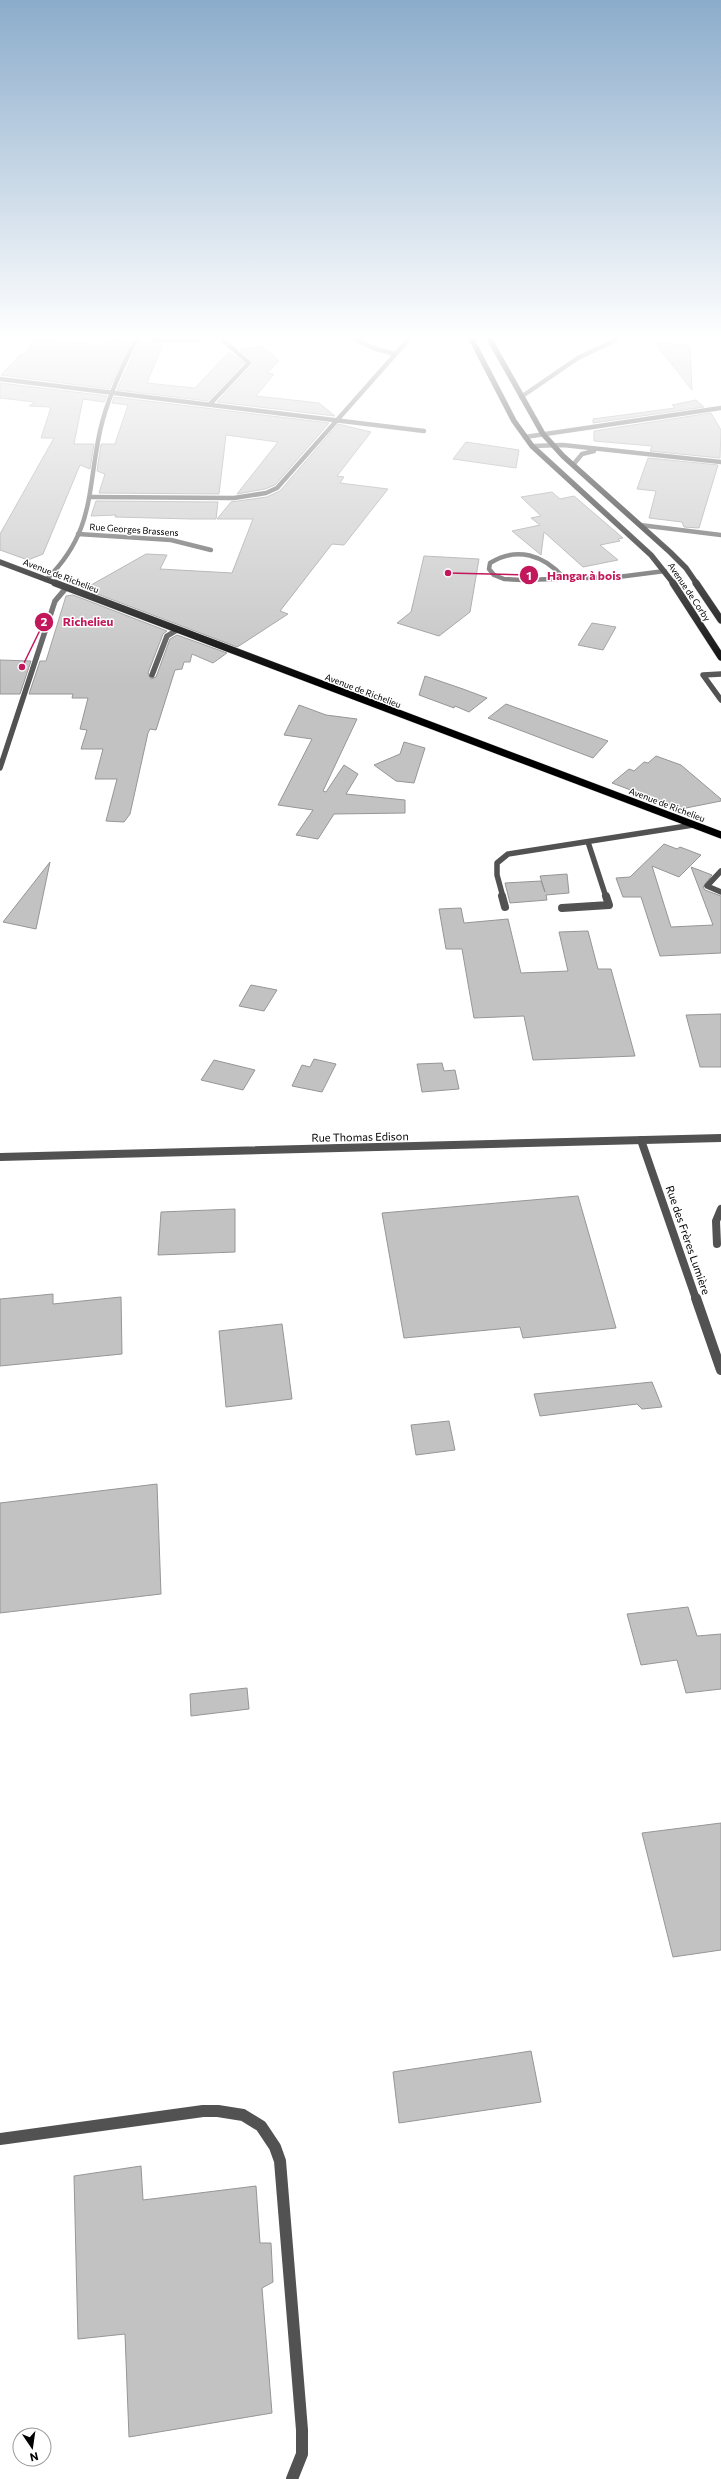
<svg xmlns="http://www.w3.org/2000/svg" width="721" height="2479" font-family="Commissioner,sans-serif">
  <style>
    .building { fill: #c2c2c2; stroke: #969696 }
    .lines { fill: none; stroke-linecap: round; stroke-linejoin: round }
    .primary-far1-casing { stroke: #dbdbdb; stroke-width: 6 }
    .primary-casing { stroke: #dbdbdb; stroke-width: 8 }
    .lane-far3 { stroke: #525252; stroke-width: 4.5 }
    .lane-far2 { stroke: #525252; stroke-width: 5.5 }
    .lane-far1 { stroke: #525252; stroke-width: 8 }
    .lane { stroke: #525252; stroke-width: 12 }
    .street-far3 { stroke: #525252; stroke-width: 4.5 }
    .street-far2 { stroke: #525252; stroke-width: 5.5 }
    .street-far1 { stroke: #525252; stroke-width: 8 }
    .street { stroke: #525252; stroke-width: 10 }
    .primary-far1 { stroke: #000; stroke-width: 5.5 }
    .primary { stroke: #000; stroke-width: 7 }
    .labels { text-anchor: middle; stroke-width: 3; stroke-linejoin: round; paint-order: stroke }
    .far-street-label { font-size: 9px; fill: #000; stroke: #fff }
    .street-label { font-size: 11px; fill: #000; stroke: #fff }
    .leader { fill: none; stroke: #c2185b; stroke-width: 1.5 }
    .callout-dot { fill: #c2185b; stroke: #fff; stroke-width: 1.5 }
    .mark-label { font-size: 12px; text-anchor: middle; font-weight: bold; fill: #fff }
    .callout-label { font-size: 12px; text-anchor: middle; font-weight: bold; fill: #c2185b; stroke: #fff; stroke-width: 3; stroke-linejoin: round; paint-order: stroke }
  </style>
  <rect width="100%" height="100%" fill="#fff"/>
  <g class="building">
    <polygon points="34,341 93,344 105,344 107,341 131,342 109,389 1,375 21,354 24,354"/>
    <polygon points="139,342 163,344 147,383 195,388 229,352 244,363 208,401 117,390"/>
    <polygon points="655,343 690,345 692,390"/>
    <polygon points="261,346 279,361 267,373 274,374 256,396 319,403 335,416 217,402 253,364 252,360 240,350"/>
    <polygon points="0,383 107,396 104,402 83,399 74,444 94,444 90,469 80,465 43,554 28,560 0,550 0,534 54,438 41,438 51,407 29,406 35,402 0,398"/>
    <polygon points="114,397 329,423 275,485 265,489 237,494 278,442 226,435 219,494 99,493 105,474 97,471 101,444 115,444 128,405 112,403"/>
    <polygon points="696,400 704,407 593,423 593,419 675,408 672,405"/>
    <polygon points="711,413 721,430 720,458 650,451 652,446 594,441 594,431"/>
    <polygon points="338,424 371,432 337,476 344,477 340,483 388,489 344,545 332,544 280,611 288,614 242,644 237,647 84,589 146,554 167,555 160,569 232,573 253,519 217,519 231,502 267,497 280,491"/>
    <polygon points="466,442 519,450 516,468 453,459"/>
    <polygon points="648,458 718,465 699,528 684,527 682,522 649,518 656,491 637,489"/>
    <polygon points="552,492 560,499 574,496 623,538 618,539 620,541 600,545 618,560 583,567 544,532 541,555 512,531 540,525 531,518 541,516 521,497"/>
    <polygon points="96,501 218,502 216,519 191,519 115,517 116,515 91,516"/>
    <polygon points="424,556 479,559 470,612 439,636 397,623 411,612"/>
    <polygon points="73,595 167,631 163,634 148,673 151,679 156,677 170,639 177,635 227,653 213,663 192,654 190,662 184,662 182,669 175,670 156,730 150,729 148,733 130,814 124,822 106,821 117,779 95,779 103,749 81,749 87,730 80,729 88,698 72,698 73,694 29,694 40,661 46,661 66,596"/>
    <polygon points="592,623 616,627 603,650 578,645"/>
    <polygon points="0,660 31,661 20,694 0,694"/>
    <polygon points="425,676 463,689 487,698 469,712 455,706 454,708 419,695"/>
    <polygon points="506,704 608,741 593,758 488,718"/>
    <polygon points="299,705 326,715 357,719 323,791 326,792 344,765 358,774 346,794 405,800 405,813 334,814 318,839 296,835 313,810 278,805 312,739 284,735"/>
    <polygon points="404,742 425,748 414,783 396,781 374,765 400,754"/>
    <polygon points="656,756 681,765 721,799 721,801 681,809 612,783 629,769 634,771 644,762 648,763"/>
    <polygon points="664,844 677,849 680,847 701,855 679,877 652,866 671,927 713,925 691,867 712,875 703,887 705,890 721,896 721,953 660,956 641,897 623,897 616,878 630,877"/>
    <polygon points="50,862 36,929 3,922"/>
    <polygon points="567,874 569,893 546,895 547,900 510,903 505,883 541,881 545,892 540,876"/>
    <polygon points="461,908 464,923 508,919 521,973 568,971 559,932 588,931 598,969 611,969 635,1056 533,1060 524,1016 474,1018 462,949 446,949 439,909"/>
    <polygon points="251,985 277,990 264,1011 239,1006"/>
    <polygon points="721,1014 721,1067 700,1067 686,1015"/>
    <polygon points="314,1059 336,1064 322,1092 292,1086 302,1065 310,1067"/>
    <polygon points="214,1060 255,1070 243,1090 201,1080"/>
    <polygon points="442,1063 444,1071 455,1070 459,1089 422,1092 417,1064"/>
    <polygon points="578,1196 616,1328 523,1338 520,1327 404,1338 382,1213"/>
    <polygon points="235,1209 235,1252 158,1255 161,1212"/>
    <polygon points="53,1294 53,1304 121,1297 122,1354 0,1366 0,1299"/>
    <polygon points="282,1324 292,1399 226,1407 219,1331"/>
    <polygon points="652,1382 662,1407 642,1409 637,1404 540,1416 534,1394"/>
    <polygon points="449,1421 455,1450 416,1455 411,1425"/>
    <polygon points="157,1484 161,1594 0,1613 0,1503"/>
    <polygon points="688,1607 697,1636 721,1634 721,1689 686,1693 677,1660 641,1665 627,1614"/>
    <polygon points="247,1688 249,1709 191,1716 190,1694"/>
    <polygon points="721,1823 721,1950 673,1957 642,1833"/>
    <polygon points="531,2051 541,2102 399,2123 393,2072"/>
    <polygon points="141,2166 143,2200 256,2186 260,2243 271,2243 273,2282 262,2288 272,2413 129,2437 125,2334 78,2339 74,2176"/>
  </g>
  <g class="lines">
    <defs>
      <g id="primary-far1">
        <polyline points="472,340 514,421 532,446 651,555 674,584"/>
        <polyline points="490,340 543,434 563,456 670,552 686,568 697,584"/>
        <polyline points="0,562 58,584"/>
      </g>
      <g id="primary">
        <polyline points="55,583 721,835"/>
        <polyline points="673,583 721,657"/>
        <polyline points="696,583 721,620"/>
      </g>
    </defs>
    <use href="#primary-far1" class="primary-far1-casing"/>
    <use href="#primary" class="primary-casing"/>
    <g class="lane-far3">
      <polyline points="640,525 721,535"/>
      <path d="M564,578C544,555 517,546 490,563L489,569L494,575L504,579L522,580L618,577L665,571"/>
    </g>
    <g class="lane-far2">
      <polyline points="721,674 703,675 721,700"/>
      <polyline points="152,675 167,636 177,630"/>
      <polyline points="588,842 606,897"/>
      <polyline points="721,871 707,886 721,892"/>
      <polyline points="503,897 497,875 497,863 508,854 693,825"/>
    </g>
    <g class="lane-far1">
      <polyline points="502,896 505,907"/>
      <polyline points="562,908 609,905 606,896"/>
      <polyline points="717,1244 716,1221 721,1209"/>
    </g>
    <polyline class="lane" points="0,2139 203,2111 218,2111 243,2115 261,2126 275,2147 280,2161 302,2430 302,2454 292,2479"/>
    <g class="street-far3">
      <polyline points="154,340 199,340"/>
      <polyline points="357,340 373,348 395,354"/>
      <polyline points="0,379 424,431"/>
      <polyline points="521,397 578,358 616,340"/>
      <polyline points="210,404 249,363 223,340"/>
      <polyline points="525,437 721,408"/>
      <polyline points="532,446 563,445 721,462"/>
      <polyline points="573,465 582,454 594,451"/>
      <polyline points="91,497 234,498 266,493 277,488 408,340"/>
      <polyline points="78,534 171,540 211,550"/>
      <path d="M46,580C95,532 87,491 100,431C107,399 121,369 136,340"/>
    </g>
    <polyline class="street-far2" points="0,768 55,601 66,588"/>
    <g class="street-far1">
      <polyline points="641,1140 696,1299"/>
      <polyline points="0,1157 721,1138"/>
    </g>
    <polyline class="street" points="696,1298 721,1370"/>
    <use href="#primary-far1" class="primary-far1"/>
    <use href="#primary" class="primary"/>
  </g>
  <linearGradient id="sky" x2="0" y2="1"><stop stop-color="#8baccb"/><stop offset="0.49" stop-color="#fff"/><stop offset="1" stop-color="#fff" stop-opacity="0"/></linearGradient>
  <rect width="721" height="687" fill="url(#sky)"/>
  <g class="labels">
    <g class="far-street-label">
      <text transform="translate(134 530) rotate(4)" y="3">Rue Georges Brassens</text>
      <text transform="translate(61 576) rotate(21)" y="3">Avenue de Richelieu</text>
      <text transform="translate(689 592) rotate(56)" y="3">Avenue de Corby</text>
      <text transform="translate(363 691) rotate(21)" y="3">Avenue de Richelieu</text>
      <text transform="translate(667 805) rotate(21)" y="3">Avenue de Richelieu</text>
    </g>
    <g class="street-label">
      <text transform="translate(360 1137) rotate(-1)" y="4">Rue Thomas Edison</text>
      <text transform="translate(688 1240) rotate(71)" y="4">Rue des Frères Lumière</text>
    </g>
  </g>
  <path class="leader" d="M448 573L529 575M22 667L44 622"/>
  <g class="callout-dot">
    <circle cx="448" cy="573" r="4"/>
    <circle cx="22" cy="667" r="4"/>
    <circle cx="529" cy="575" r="10"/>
    <circle cx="44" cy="622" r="10"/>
  </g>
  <g class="mark-label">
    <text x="529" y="580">1</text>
    <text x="44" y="626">2</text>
  </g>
  <g class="callout-label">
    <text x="584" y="580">Hangar à bois</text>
    <text x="88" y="626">Richelieu</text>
  </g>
  <g transform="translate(32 2447) rotate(167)"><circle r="19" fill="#ffffff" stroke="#999999"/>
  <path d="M0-3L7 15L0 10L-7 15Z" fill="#000000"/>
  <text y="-6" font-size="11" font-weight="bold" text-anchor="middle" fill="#000000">N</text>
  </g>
</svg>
